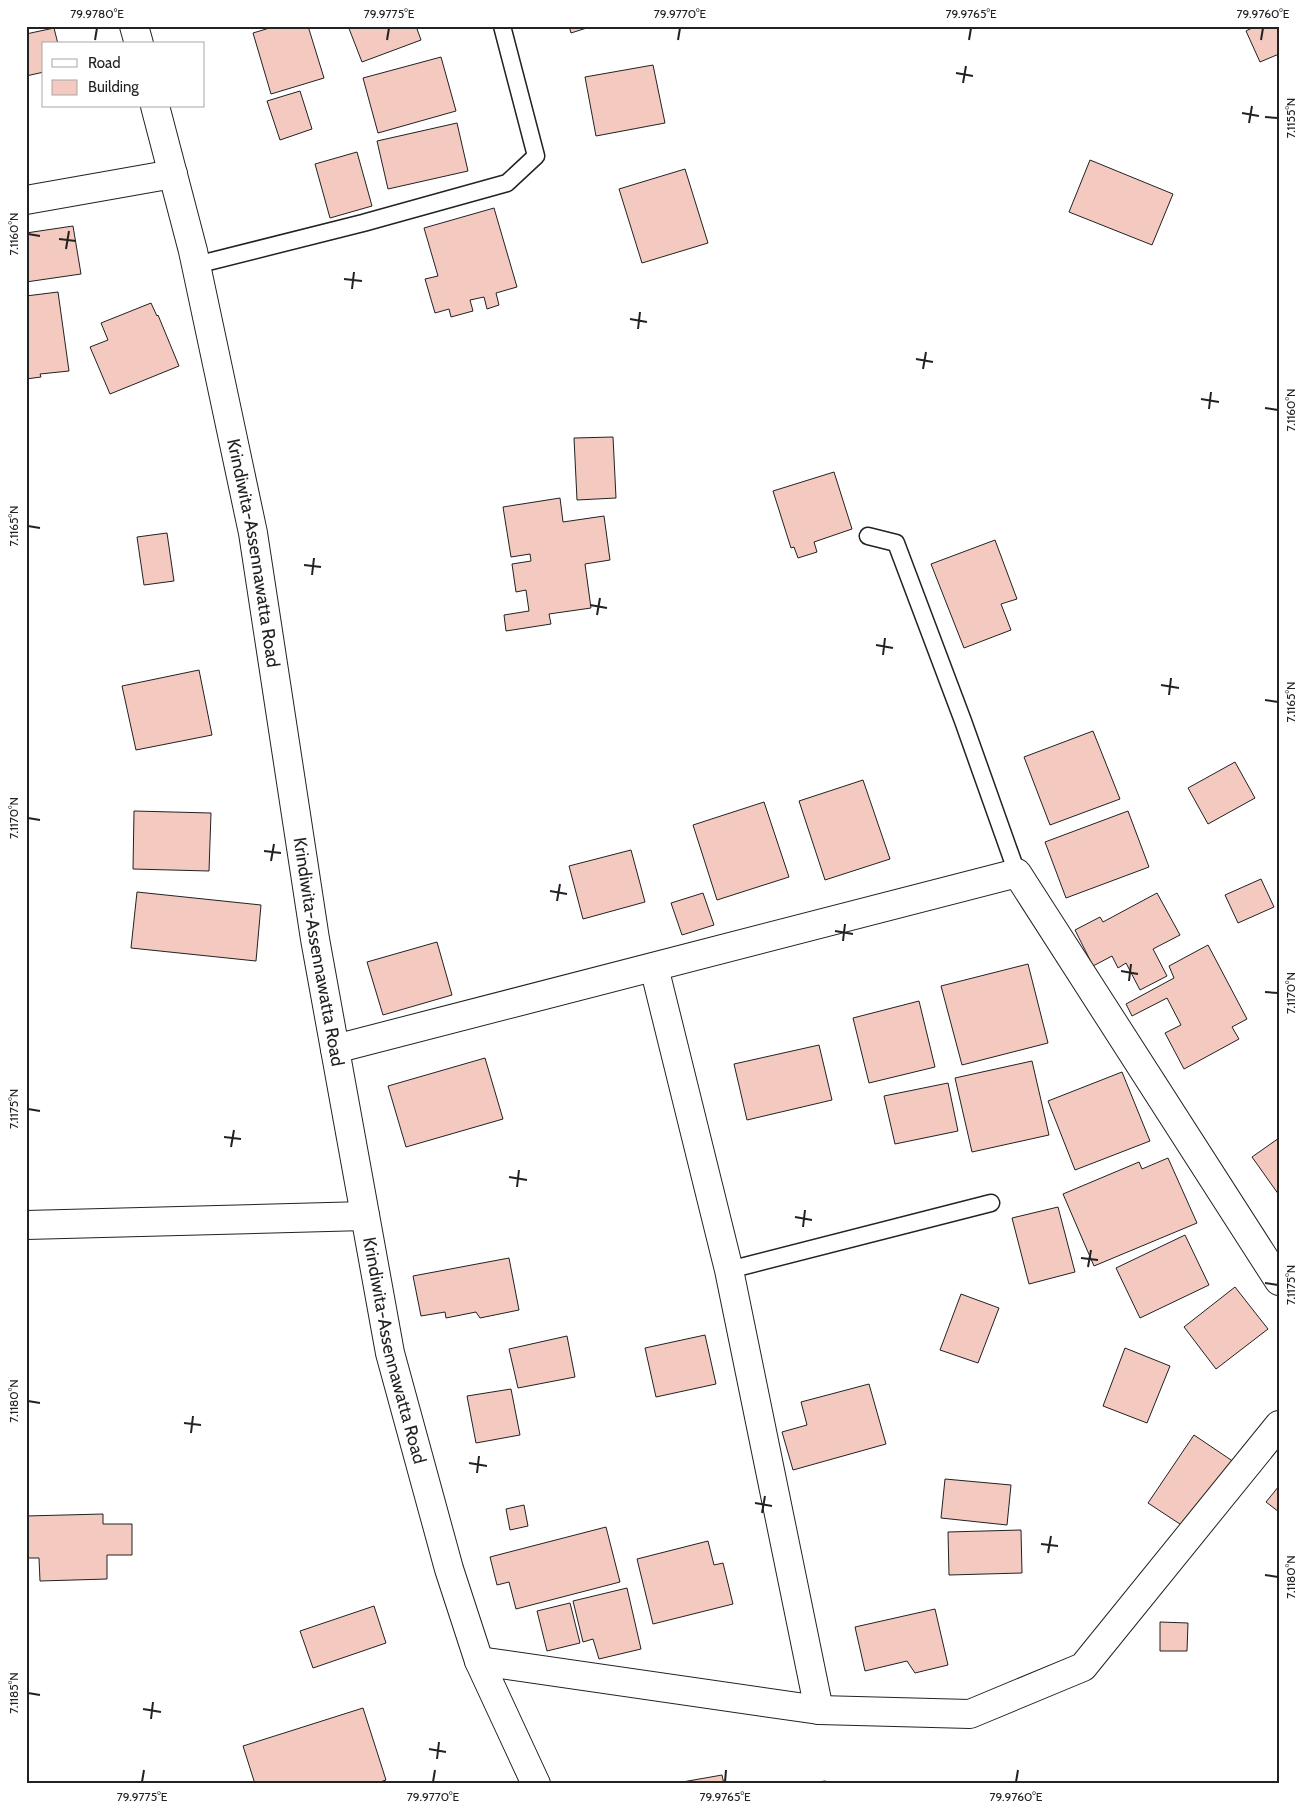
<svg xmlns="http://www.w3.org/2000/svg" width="1305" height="1810" font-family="Cabin,sans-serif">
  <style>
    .building { fill: #f3c9c0; stroke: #222 }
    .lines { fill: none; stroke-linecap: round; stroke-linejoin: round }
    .lane-casing { stroke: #222; stroke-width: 19 }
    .street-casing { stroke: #222; stroke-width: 30 }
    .primary-casing { stroke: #222; stroke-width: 30 }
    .lane { stroke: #fff; stroke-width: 16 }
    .street { stroke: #fff; stroke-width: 28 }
    .primary { stroke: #fff; stroke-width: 28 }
    .ticks { fill: none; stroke: #222; stroke-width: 2 }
    .labels { text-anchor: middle; stroke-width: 4; stroke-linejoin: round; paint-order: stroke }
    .street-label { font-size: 18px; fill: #222; stroke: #fff }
    .neatline { fill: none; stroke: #222; stroke-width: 2 }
    .ticks-label { font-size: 12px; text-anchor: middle; fill: #222 }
  </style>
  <rect width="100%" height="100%" fill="#fff"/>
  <g class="building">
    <polygon points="276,26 308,26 324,78 271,94 253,33"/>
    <polygon points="348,26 416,26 421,40 362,62"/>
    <polygon points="569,26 593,26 571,33"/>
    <polygon points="1256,26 1279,26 1279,54 1260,62 1246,31"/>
    <polygon points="54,28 58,44 44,44 44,72 26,76 26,34"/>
    <polygon points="441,57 456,111 378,133 363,78"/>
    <polygon points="653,65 665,123 596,136 585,77"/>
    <polygon points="300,91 312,129 280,140 267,101"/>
    <polygon points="457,123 468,171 388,189 377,141"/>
    <polygon points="357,152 372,206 330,218 315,164"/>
    <polygon points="1090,160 1173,194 1152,245 1069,212"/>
    <polygon points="685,169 708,243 642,263 619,189"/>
    <polygon points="494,208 517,287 496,293 499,305 487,309 484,297 470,300 473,311 451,317 449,309 435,313 425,279 438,276 424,228"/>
    <polygon points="73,226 81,274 26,282 26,233"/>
    <polygon points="58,292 69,371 40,374 41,377 26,379 26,296"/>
    <polygon points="151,303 157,316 158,315 179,366 110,394 90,347 108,340 101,323"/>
    <polygon points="613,437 616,498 577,500 574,438"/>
    <polygon points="834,472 852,529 814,542 817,552 798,558 794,547 791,548 773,491"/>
    <polygon points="560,498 563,522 604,516 610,560 585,564 591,608 549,614 551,624 506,631 504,615 529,611 526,590 516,592 512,564 531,561 530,554 511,557 503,507"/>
    <polygon points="167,533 174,581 144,585 137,537"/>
    <polygon points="995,540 1017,599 1001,604 1011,630 964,648 931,564"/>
    <polygon points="199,670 212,735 136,750 122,686"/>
    <polygon points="1093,731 1120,799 1050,825 1024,757"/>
    <polygon points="1235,762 1255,798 1208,824 1188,788"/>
    <polygon points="863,780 890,859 825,880 799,801"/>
    <polygon points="764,802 789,877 717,900 693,825"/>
    <polygon points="134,811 211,813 209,871 133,869"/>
    <polygon points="1128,811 1149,867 1066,898 1045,842"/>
    <polygon points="631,850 645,902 583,919 569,866"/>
    <polygon points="1261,879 1274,907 1238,923 1225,895"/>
    <polygon points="137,892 261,905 256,961 131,948"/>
    <polygon points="703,893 714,925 682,935 671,903"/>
    <polygon points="1157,893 1180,935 1153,949 1167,976 1140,990 1126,963 1118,968 1112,956 1093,966 1075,930 1100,917 1103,922"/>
    <polygon points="437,942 452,995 383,1015 367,962"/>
    <polygon points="1208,945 1247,1019 1232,1027 1239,1039 1184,1069 1165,1033 1181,1025 1167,998 1132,1016 1126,1004 1174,978 1169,966"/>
    <polygon points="1028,964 1048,1043 962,1065 941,986"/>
    <polygon points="919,1001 935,1067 869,1083 853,1018"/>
    <polygon points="819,1045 832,1100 747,1120 734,1064"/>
    <polygon points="485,1058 503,1119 406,1147 388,1086"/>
    <polygon points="1032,1061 1049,1135 972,1152 955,1078"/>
    <polygon points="1122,1072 1150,1141 1075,1170 1048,1101"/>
    <polygon points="948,1083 958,1131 895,1144 884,1096"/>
    <polygon points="1279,1138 1279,1195 1252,1157"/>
    <polygon points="1168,1158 1197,1223 1094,1266 1063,1194 1139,1162 1142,1169"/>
    <polygon points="1058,1207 1075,1272 1029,1284 1012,1218"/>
    <polygon points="1185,1235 1209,1285 1140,1318 1116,1268"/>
    <polygon points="509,1258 519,1310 480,1318 476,1312 446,1318 445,1312 421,1316 413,1276"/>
    <polygon points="1235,1287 1268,1329 1216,1369 1184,1327"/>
    <polygon points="961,1294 999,1308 978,1363 940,1350"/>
    <polygon points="705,1335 716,1384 656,1397 645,1348"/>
    <polygon points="567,1336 575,1377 518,1388 509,1349"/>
    <polygon points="1125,1348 1170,1366 1147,1423 1103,1406"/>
    <polygon points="869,1384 886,1444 793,1470 782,1432 807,1425 801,1402"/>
    <polygon points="511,1389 520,1435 476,1443 467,1396"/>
    <polygon points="1194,1435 1234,1462 1189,1530 1148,1503"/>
    <polygon points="945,1479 1011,1485 1007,1525 941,1518"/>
    <polygon points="1279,1486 1279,1512 1266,1502"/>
    <polygon points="524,1505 528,1526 510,1530 506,1509"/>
    <polygon points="103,1514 103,1524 132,1524 132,1555 107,1555 107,1579 40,1581 39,1558 26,1558 26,1516"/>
    <polygon points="606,1527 620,1582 516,1609 509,1582 497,1585 490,1557"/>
    <polygon points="1021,1530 1022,1573 949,1575 948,1532"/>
    <polygon points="708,1541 714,1565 723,1563 733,1604 653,1624 637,1559"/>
    <polygon points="627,1588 641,1649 599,1659 593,1639 583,1642 573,1601"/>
    <polygon points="570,1603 580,1643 547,1651 537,1611"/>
    <polygon points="374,1606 386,1643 313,1668 300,1631"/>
    <polygon points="935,1609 948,1665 915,1673 907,1661 865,1671 855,1627"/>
    <polygon points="1160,1622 1188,1623 1187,1651 1160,1651"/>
    <polygon points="363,1708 386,1780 374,1784 255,1784 243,1746"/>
    <polygon points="722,1775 724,1784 671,1784"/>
    <polygon points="826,1781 826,1784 796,1784"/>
  </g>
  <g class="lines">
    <defs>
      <g id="lane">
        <polyline points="196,265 363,223 507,183 536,156 502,26"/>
        <polyline points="868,536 896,543 963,721 1017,873"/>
        <polyline points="729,1270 991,1203"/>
      </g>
      <g id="street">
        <polyline points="26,200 173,174"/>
        <polyline points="654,967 729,1270 819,1710"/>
        <polyline points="335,1049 1017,873 1279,1281"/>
        <polyline points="26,1225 365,1216"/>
        <polyline points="479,1661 819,1710 970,1714 1083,1667 1279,1425"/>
      </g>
      <g id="primary">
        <polyline points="134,26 139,44"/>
        <path id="s1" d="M155,106L193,251L253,533L315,939L390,1353L449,1569L479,1661L536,1784"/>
      </g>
    </defs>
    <use href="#lane" class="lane-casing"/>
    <use href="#street" class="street-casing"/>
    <use href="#primary" class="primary-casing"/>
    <use href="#lane" class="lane"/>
    <use href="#street" class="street"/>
    <use href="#primary" class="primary"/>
  </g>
  <path class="ticks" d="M95,40L97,28M387,40L389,28M678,40L680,28M969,40L971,28M1261,40L1263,28M956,73L973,76M963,83L966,66M1242,113L1259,116M1265,117L1278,118M1249,123L1252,106M28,234L40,236M59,239L76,241M66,249L69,231M344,279L362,281M352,289L354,272M630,319L647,322M638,329L640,312M916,359L933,362M923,369L926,352M1201,399L1219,402M1265,408L1278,410M1209,409L1211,392M28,526L40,528M304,565L321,567M312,575L314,558M590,605L607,608M597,615L600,598M876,645L893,648M883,655L885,638M1161,685L1179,688M1169,695L1171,678M1265,700L1278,702M28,818L40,820M264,851L281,853M271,861L274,844M550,891L567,894M557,901L560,884M835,931L853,934M843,941L845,924M1121,971L1138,974M1129,981L1131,964M1265,992L1278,993M28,1109L40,1111M224,1137L241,1139M231,1147L234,1130M509,1177L527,1180M517,1187L519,1170M795,1217L812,1220M803,1227L805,1210M1081,1258L1098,1260M1088,1267L1091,1250M1265,1283L1278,1285M28,1401L40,1403M184,1423L201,1425M191,1433L193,1416M469,1463L487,1466M477,1473L479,1456M755,1503L772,1506M762,1513L765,1496M1041,1544L1058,1546M1048,1553L1051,1536M1265,1575L1278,1577M28,1693L40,1695M143,1709L161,1712M151,1719L153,1702M429,1749L446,1752M437,1759L439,1742M142,1782L144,1770M433,1782L435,1770M725,1782L726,1770M1016,1782L1018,1770"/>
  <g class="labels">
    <g class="street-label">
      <text dy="6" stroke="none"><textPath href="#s1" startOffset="458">Krindiwita-Assennawatta Road</textPath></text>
      <text dy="6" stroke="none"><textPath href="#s1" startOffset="862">Krindiwita-Assennawatta Road</textPath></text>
      <text dy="6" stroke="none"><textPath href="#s1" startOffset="1268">Krindiwita-Assennawatta Road</textPath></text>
    </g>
  </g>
  <rect width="1305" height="1810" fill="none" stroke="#ffffff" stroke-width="55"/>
  <rect x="42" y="42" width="162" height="65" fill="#ffffff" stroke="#a7a7a7"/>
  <rect x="52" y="59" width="25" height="8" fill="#ffffff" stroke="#a7a7a7"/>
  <text x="88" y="68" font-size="15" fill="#222222">Road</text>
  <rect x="52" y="80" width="25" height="15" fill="#f3c9c0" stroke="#a7a7a7"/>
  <text x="88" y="92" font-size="15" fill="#222222">Building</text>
  <rect x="28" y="28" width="1250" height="1754" class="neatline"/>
  <g class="ticks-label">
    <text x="97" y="18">79.9780°E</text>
    <text x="389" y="18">79.9775°E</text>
    <text x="680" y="18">79.9770°E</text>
    <text x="971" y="18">79.9765°E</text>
    <text x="1263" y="18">79.9760°E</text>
    <text transform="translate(1291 118) rotate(-90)" y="4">7.1155°N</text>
    <text transform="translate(14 234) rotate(-90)" y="4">7.1160°N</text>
    <text transform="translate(1291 410) rotate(-90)" y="4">7.1160°N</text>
    <text transform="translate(14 526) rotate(-90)" y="4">7.1165°N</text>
    <text transform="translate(1291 702) rotate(-90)" y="4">7.1165°N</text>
    <text transform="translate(14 818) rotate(-90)" y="4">7.1170°N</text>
    <text transform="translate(1291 993) rotate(-90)" y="4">7.1170°N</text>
    <text transform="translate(14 1109) rotate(-90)" y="4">7.1175°N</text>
    <text transform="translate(1291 1285) rotate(-90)" y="4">7.1175°N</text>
    <text transform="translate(14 1401) rotate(-90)" y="4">7.1180°N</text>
    <text transform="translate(1291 1577) rotate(-90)" y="4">7.1180°N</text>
    <text transform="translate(14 1693) rotate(-90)" y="4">7.1185°N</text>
    <text x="142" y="1801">79.9775°E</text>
    <text x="433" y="1801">79.9770°E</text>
    <text x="725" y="1801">79.9765°E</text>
    <text x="1016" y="1801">79.9760°E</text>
  </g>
</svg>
